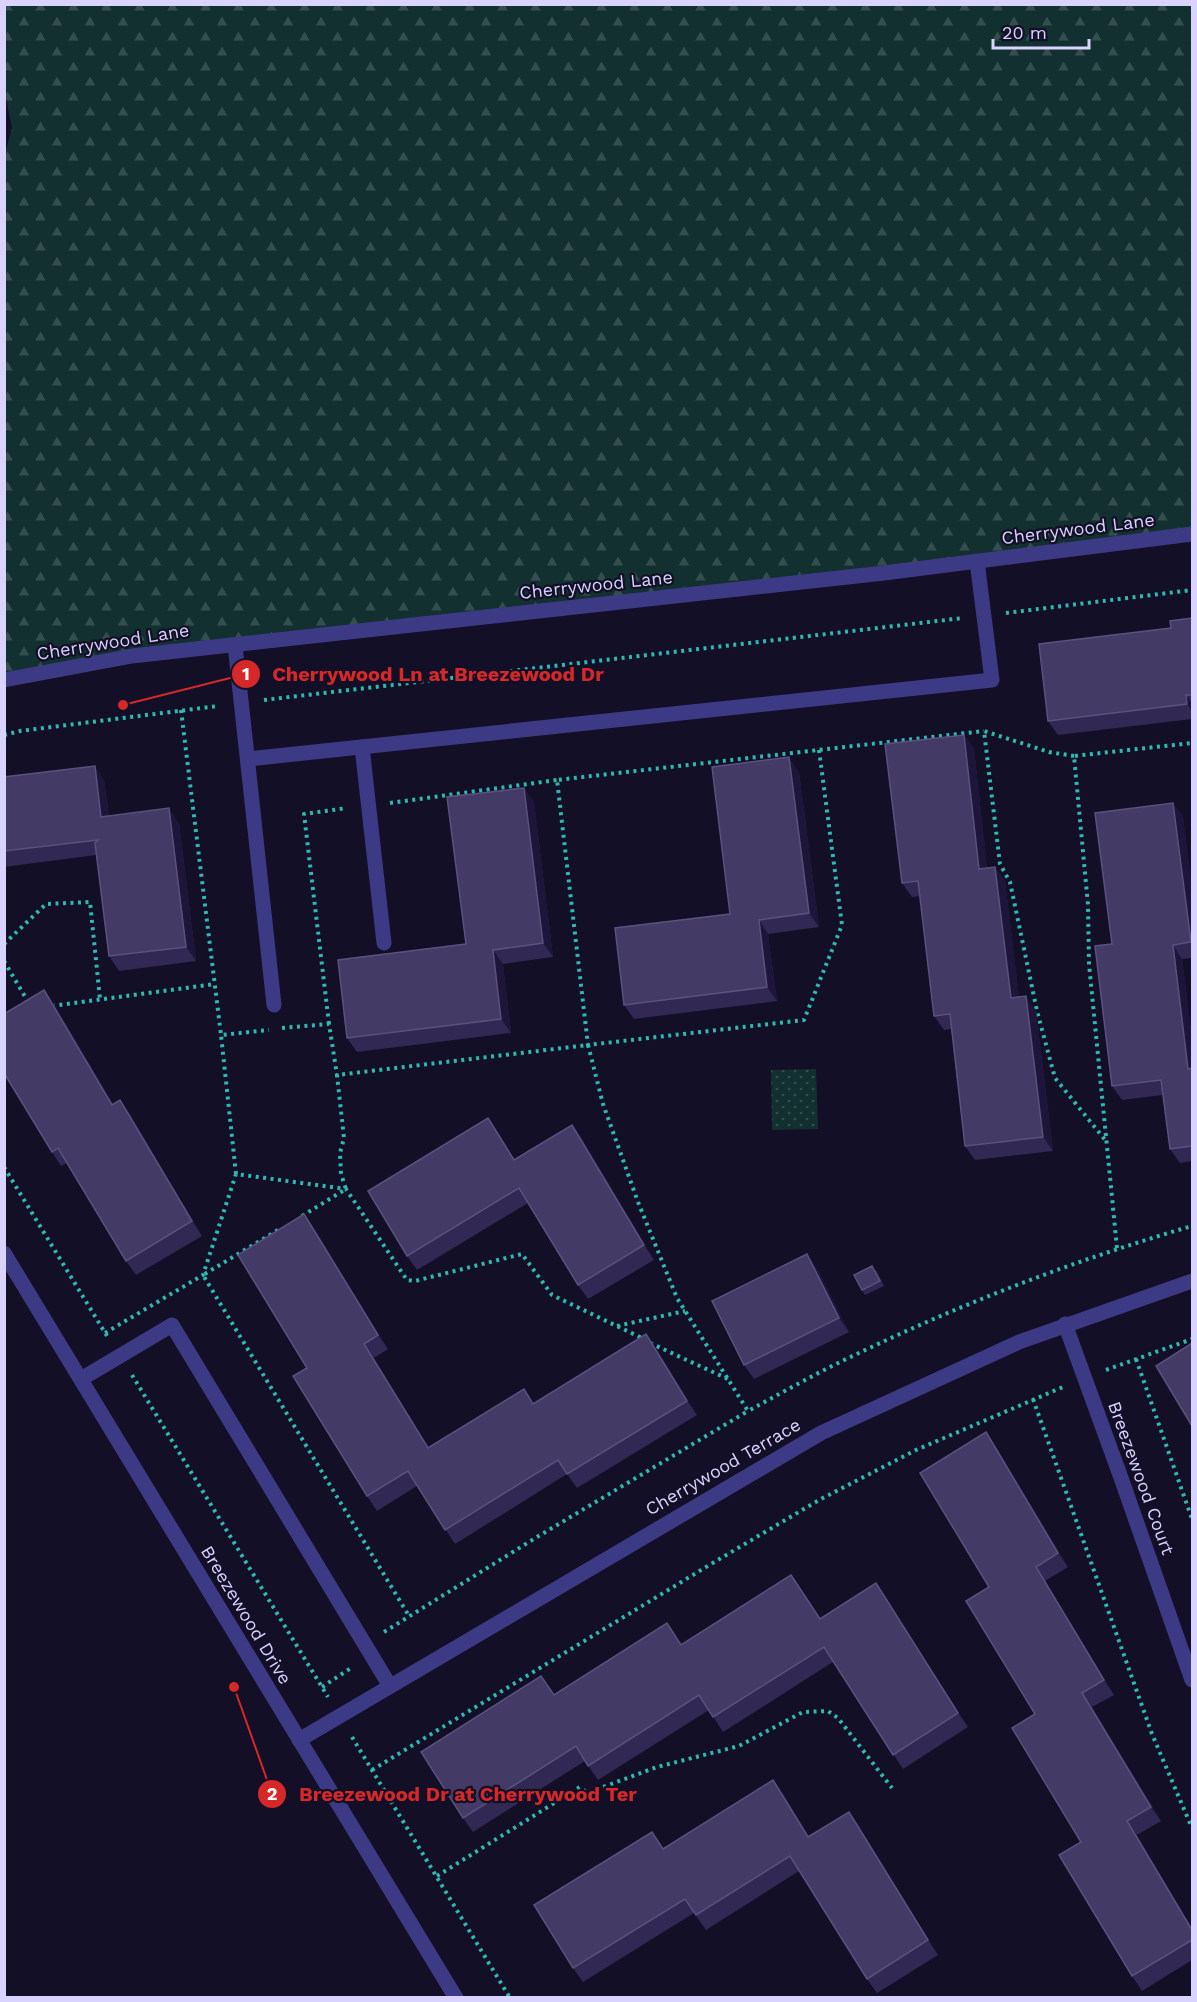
<svg xmlns="http://www.w3.org/2000/svg" width="1197" height="2002" font-family="'Work Sans',sans-serif">
  <style>
    .grass { fill: url(#grass-dots) }
    .forest { fill: url(#forest-firs) }
    .lines { fill: none; stroke-linecap: round; stroke-linejoin: round }
    .path { stroke: #2fb8b0; stroke-width: 4; stroke-dasharray: 3 4.5; stroke-linecap: butt }
    .service { stroke: #3d3a85; stroke-width: 15 }
    .minor { stroke: #3d3a85; stroke-width: 15 }
    .tertiary { stroke: #3d3a85; stroke-width: 15 }
    .wall { fill: #312854 }
    .shaded-wall { fill: #1d163a }
    .building { fill: #433a66; stroke: #5a527e; stroke-width: 1.5 }
    .labels { text-anchor: middle; stroke-width: 4.5; stroke-linejoin: round; paint-order: stroke }
    .street-label { font-size: 18px; fill: #d9d4ff; stroke: #130f26 }
    .leader { fill: none; stroke: #d62828; stroke-width: 2 }
    .callout-dot { fill: #d62828; stroke: #130f26; stroke-width: 2 }
    .mark-label { font-size: 18px; text-anchor: middle; font-weight: bold; fill: #fff }
    .callout-label { font-size: 20px; text-anchor: middle; font-weight: bold; fill: #d62828; stroke: #130f26; stroke-width: 4.5; stroke-linejoin: round; paint-order: stroke }
  </style>
  <defs>
    <pattern id="grass-dots" width="8" height="8" patternUnits="userSpaceOnUse" patternTransform="scale(1.5)"><rect width="8" height="8" fill="#12302f"/><path d="M2 2h.1M6 6h.1" fill="none" stroke="#344d4e" stroke-width="1.8" stroke-linecap="round"/></pattern>
    <pattern id="forest-firs" width="22" height="20" patternUnits="userSpaceOnUse" patternTransform="scale(1.5)"><rect width="22" height="20" fill="#12302f"/><path d="M5 1l3.5 6h-7zM16 11l3.5 6h-7z" fill="#344d4e"/></pattern>
  </defs>
  <rect width="100%" height="100%" fill="#130f26"/>
  <polygon class="grass" points="816,1069 818,1129 772,1130 771,1070"/>
  <polygon class="forest" points="5,5 1192,5 1192,534 132,656 5,680 4,157 12,128 5,93"/>
  <g class="lines">
    <g class="path">
      <polyline points="1006,613 1192,590"/>
      <polyline points="264,700 963,618"/>
      <polyline points="181,710 221,1035"/>
      <polyline points="4,735 20,731 218,706"/>
      <polyline points="819,750 842,925 804,1020 588,1045 557,780 984,731"/>
      <polyline points="1074,756 1049,752 984,731 1000,864 1010,882 1037,1011 1055,1078 1106,1141"/>
      <polyline points="390,803 557,780"/>
      <polyline points="4,944 46,904 90,902 100,999"/>
      <polyline points="4,961 30,1005"/>
      <polyline points="52,1006 215,984"/>
      <polyline points="329,1024 304,814 347,808"/>
      <polyline points="282,1028 329,1024 337,1075"/>
      <polyline points="4,1167 107,1336"/>
      <polyline points="236,1174 221,1035 269,1030"/>
      <path d="M302,1216L346,1189L341,1174L340,1153L344,1138L337,1075L588,1045L603,1104L638,1202L677,1298L748,1411C785,1391 822,1370 861,1352C968,1301 1079,1259 1192,1226"/>
      <polyline points="278,1230 203,1275 409,1616"/>
      <polyline points="1117,1248 1089,964 1088,905 1074,756 1192,743"/>
      <polyline points="617,1326 685,1311"/>
      <polyline points="105,1333 203,1275 236,1174 346,1189 407,1280 415,1281 522,1254 552,1295 644,1339"/>
      <polyline points="650,1343 728,1379"/>
      <polyline points="1136,1359 1192,1519"/>
      <polyline points="1106,1370 1192,1339"/>
      <polyline points="132,1375 328,1697"/>
      <polyline points="1033,1399 1152,1734 1192,1828"/>
      <polyline points="384,1632 537,1537 748,1411"/>
      <polyline points="322,1687 351,1668"/>
      <polyline points="352,1737 510,1998"/>
      <polyline points="372,1770 706,1567 819,1500 916,1450 1063,1387"/>
      <polyline points="437,1876 580,1787 587,1793 657,1767 739,1746 803,1712 828,1711 838,1718 892,1788"/>
    </g>
    <g class="service">
      <polyline points="235,645 274,1005"/>
      <polyline points="362,747 384,943"/>
      <polyline points="248,759 992,680 977,561"/>
      <polyline points="81,1379 172,1325 390,1686"/>
    </g>
    <g class="minor">
      <polyline points="1065,1324 1120,1475 1192,1680"/>
      <polyline points="299,1740 821,1433 1019,1342 1192,1281"/>
    </g>
    <g class="tertiary">
      <polyline points="4,680 132,656 884,573 1192,534"/>
      <polyline points="4,1253 456,1998"/>
    </g>
  </g>
  <g class="wall">
    <polygon points="1192,618 1192,719 1058,735 1048,721 1171,628"/>
    <polygon points="964,735 974,749 987,868 995,867 1005,881 1019,997 1036,1011 1053,1151 975,1160 965,1146 951,1029 944,1030 934,1016 920,896 912,897 902,883"/>
    <polygon points="799,772 819,927 768,934 777,1001 634,1019 624,1005 730,914"/>
    <polygon points="4,777 104,780 109,816 179,823 196,961 119,971 109,956 96,855 4,867"/>
    <polygon points="524,788 534,802 553,957 503,964 511,1033 357,1052 347,1038 466,944"/>
    <polygon points="1173,803 1183,817 1192,890 1192,958 1182,959 1192,1039 1192,1161 1180,1163 1170,1149 1163,1095 1122,1100 1112,1086 1112,944"/>
    <polygon points="54,1004 113,1104 120,1100 130,1114 202,1236 136,1275 126,1261 67,1163 61,1166 52,1152"/>
    <polygon points="488,1118 515,1160 572,1125 582,1139 654,1260 588,1299 578,1285 528,1203 417,1270 407,1256"/>
    <polygon points="314,1228 388,1349 374,1358 429,1448 534,1403 656,1348 697,1415 577,1488 567,1474 455,1544 417,1486 377,1511 367,1496 307,1368"/>
    <polygon points="817,1268 849,1332 754,1379 744,1365"/>
    <polygon points="876,1270 884,1286 865,1295 862,1290"/>
    <polygon points="996,1447 1068,1567 1045,1581 1114,1695 1092,1707 1161,1821 1137,1835 1192,1928 1192,1960 1142,1991 1132,1976 1081,1842 989,1587"/>
    <polygon points="791,1575 820,1618 876,1583 968,1727 903,1769 833,1662 723,1732 709,1710 598,1780 585,1761 473,1832 463,1818 554,1695 682,1645"/>
    <polygon points="783,1794 809,1836 849,1812 859,1826 938,1955 877,1993 867,1979 799,1871 706,1930 694,1913 583,1982 573,1968 663,1848"/>
  </g>
  <g class="shaded-wall">
    <polygon points="1186,695 1192,704 1192,711 1187,704"/>
    <polygon points="964,735 974,749 989,883 979,869"/>
    <polygon points="789,757 799,772 819,927 809,913"/>
    <polygon points="95,766 104,780 111,832 101,817"/>
    <polygon points="524,788 534,802 553,957 543,943"/>
    <polygon points="1173,803 1183,817 1192,890 1192,944 1191,942"/>
    <polygon points="169,808 179,823 196,961 186,947"/>
    <polygon points="995,867 1005,881 1021,1013 1011,998"/>
    <polygon points="759,920 768,934 777,1001 767,987"/>
    <polygon points="1173,945 1182,959 1192,1039 1192,1075 1188,1069"/>
    <polygon points="493,950 503,964 511,1033 501,1019"/>
    <polygon points="44,990 54,1004 122,1119 112,1105"/>
    <polygon points="1026,996 1036,1011 1053,1151 1043,1137"/>
    <polygon points="120,1100 130,1114 202,1236 192,1221"/>
    <polygon points="488,1118 498,1132 524,1174 514,1160"/>
    <polygon points="572,1125 582,1139 654,1260 644,1245"/>
    <polygon points="304,1214 314,1228 388,1349 378,1335"/>
    <polygon points="807,1254 817,1268 849,1332 839,1318"/>
    <polygon points="646,1334 656,1348 697,1415 687,1401"/>
    <polygon points="364,1344 374,1358 438,1463 428,1448"/>
    <polygon points="986,1432 996,1447 1068,1567 1058,1553"/>
    <polygon points="1036,1567 1045,1581 1114,1695 1104,1680"/>
    <polygon points="876,1583 886,1597 968,1727 958,1713"/>
    <polygon points="1082,1693 1092,1707 1161,1821 1151,1807"/>
    <polygon points="773,1780 783,1794 818,1851 808,1837"/>
    <polygon points="849,1812 859,1826 938,1955 928,1940"/>
    <polygon points="1127,1821 1137,1835 1192,1928 1192,1930"/>
  </g>
  <g class="building">
    <polygon points="1192,618 1192,695 1186,695 1187,704 1048,721 1039,644 1171,628 1170,621"/>
    <polygon points="964,735 979,869 995,867 1011,998 1026,996 1043,1137 965,1146 950,1014 934,1016 918,881 902,883 885,744"/>
    <polygon points="789,757 809,913 759,920 767,987 624,1005 615,928 730,914 712,767"/>
    <polygon points="95,766 101,817 169,808 186,947 109,956 95,843 98,840 4,851 4,777"/>
    <polygon points="524,788 543,943 493,950 501,1019 347,1038 338,960 466,944 447,797"/>
    <polygon points="1173,803 1191,942 1173,945 1188,1069 1192,1068 1192,1146 1170,1149 1161,1080 1112,1086 1095,946 1112,944 1095,813"/>
    <polygon points="44,990 112,1105 120,1100 192,1221 126,1261 58,1148 52,1152 4,1073 4,1014"/>
    <polygon points="488,1118 514,1160 572,1125 644,1245 578,1285 519,1188 407,1256 368,1191"/>
    <polygon points="304,1214 378,1335 364,1344 428,1448 524,1389 533,1404 646,1334 687,1401 567,1474 558,1460 445,1530 408,1471 367,1496 293,1376 307,1368 238,1255"/>
    <polygon points="807,1254 839,1318 744,1365 712,1301"/>
    <polygon points="872,1266 880,1281 862,1290 854,1275"/>
    <polygon points="1192,1343 1192,1426 1156,1366"/>
    <polygon points="986,1432 1058,1553 1036,1567 1104,1680 1082,1693 1151,1807 1127,1821 1192,1930 1192,1940 1132,1976 1059,1855 1081,1842 1012,1728 1035,1714 966,1601 989,1587 920,1473"/>
    <polygon points="791,1575 820,1619 876,1583 958,1713 893,1755 824,1647 713,1717 699,1695 588,1766 576,1746 463,1818 421,1752 541,1676 554,1695 667,1623 681,1645"/>
    <polygon points="773,1780 808,1837 849,1812 928,1940 867,1979 790,1856 696,1915 685,1899 573,1968 534,1905 652,1832 663,1849"/>
  </g>
  <g class="labels">
    <g class="street-label">
      <text transform="translate(1078 529) rotate(-7)" y="6">Cherrywood Lane</text>
      <text transform="translate(596 585) rotate(-6)" y="6">Cherrywood Lane</text>
      <text transform="translate(113 642) rotate(-9)" y="6">Cherrywood Lane</text>
      <text transform="translate(723 1467) rotate(-30)" y="6">Cherrywood Terrace</text>
      <text transform="translate(1141 1478) rotate(70)" y="6">Breezewood Court</text>
      <text transform="translate(246 1615) rotate(59)" y="6">Breezewood Drive</text>
    </g>
  </g>
  <path class="leader" d="M123 705L246 674M234 1687L272 1794"/>
  <g class="callout-dot">
    <circle cx="123" cy="705" r="6"/>
    <circle cx="234" cy="1687" r="6"/>
    <circle cx="246" cy="674" r="15"/>
    <circle cx="272" cy="1794" r="15"/>
  </g>
  <g class="mark-label">
    <text x="246" y="680">1</text>
    <text x="272" y="1800">2</text>
  </g>
  <g class="callout-label">
    <text x="438" y="681">Cherrywood Ln at Breezewood Dr</text>
    <text x="468" y="1801">Breezewood Dr at Cherrywood Ter</text>
  </g>
  <rect width="1197" height="2002" fill="none" stroke="#d9d4ff" stroke-width="12"/>
  <path d="M993 39v9h96v-9" fill="none" stroke="#d9d4ff" stroke-width="3"/>
  <text x="1002" y="39" font-size="18" fill="#d9d4ff" stroke="#130f26" stroke-width="4.5" paint-order="stroke">20 m</text>
</svg>
